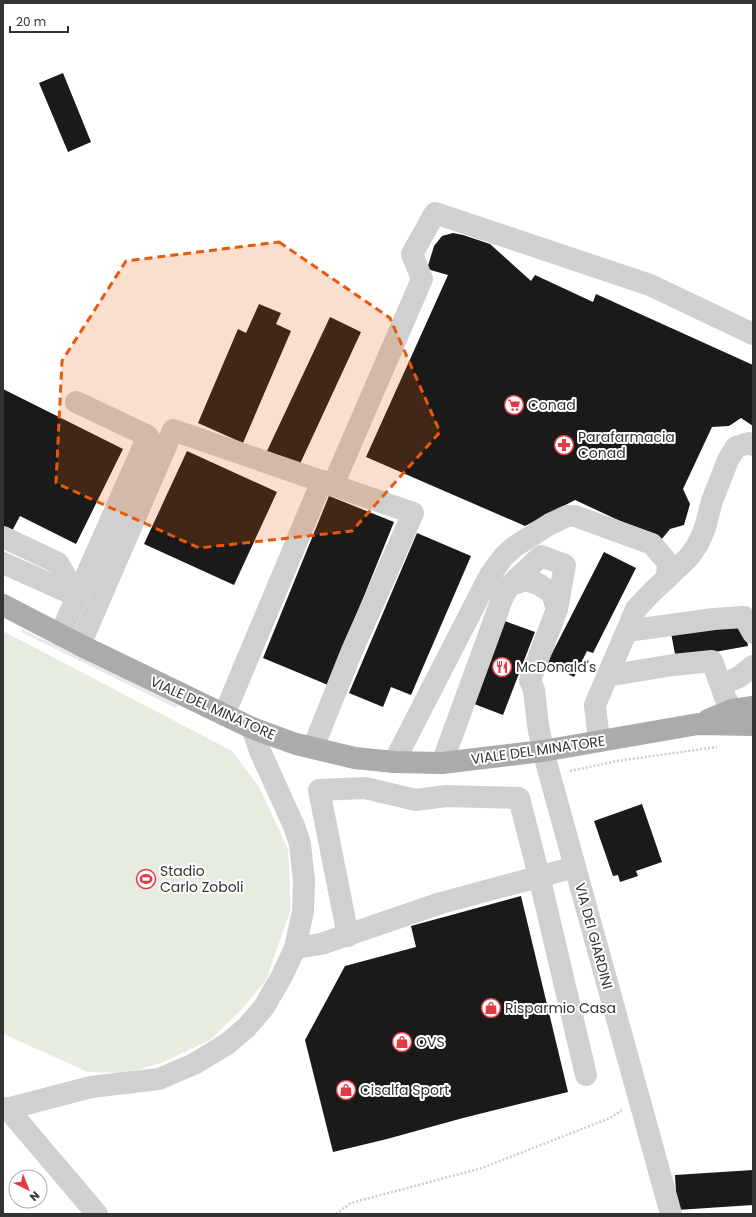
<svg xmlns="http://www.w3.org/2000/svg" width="756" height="1217" font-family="Poppins,sans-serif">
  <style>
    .green { fill: #e6ecdf }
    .building { fill: #1a1a1a }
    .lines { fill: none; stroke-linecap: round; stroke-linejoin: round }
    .path { stroke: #cdcdcd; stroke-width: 2.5; stroke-dasharray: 2 2; stroke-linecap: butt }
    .minor { stroke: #d0d0d0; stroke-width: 22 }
    .major { stroke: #ababab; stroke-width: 22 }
    .marked { fill: #e8590c; fill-opacity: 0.2; stroke: #e8590c; stroke-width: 3; stroke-dasharray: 8 5; stroke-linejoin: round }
    .labels { text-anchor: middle; stroke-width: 4; stroke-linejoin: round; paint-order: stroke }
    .poi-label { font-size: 14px; fill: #333; stroke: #fff; text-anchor: start }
    .street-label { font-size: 14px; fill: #333; stroke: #fff }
  </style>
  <rect width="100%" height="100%" fill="#fff"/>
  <g class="green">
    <polygon points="22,629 178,705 176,708 21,632"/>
    <polygon points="3,631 232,751 259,787 288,849 291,909 266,980 241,1010 210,1040 161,1063 127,1073 88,1072 3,1034"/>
  </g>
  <g class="building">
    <polygon points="63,73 91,142 68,152 39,83"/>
    <polygon points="453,233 463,235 490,244 531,281 535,275 593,302 596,294 753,365 753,426 741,418 729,426 712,427 683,489 690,504 684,525 670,529 661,540 575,500 525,526 366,457 448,275 427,269 434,246 442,236"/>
    <polygon points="259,304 281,313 276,324 291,331 243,443 198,423 238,329 246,333"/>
    <polygon points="330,317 361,332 299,466 267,451"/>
    <polygon points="3,389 123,449 76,544 20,516 11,533 3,529"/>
    <polygon points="187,451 277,492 234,585 144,544"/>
    <polygon points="329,496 394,522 328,685 263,658"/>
    <polygon points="417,533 471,556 411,695 391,687 383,707 349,693"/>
    <polygon points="604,552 636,568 593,653 587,651 574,677 547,663"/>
    <polygon points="502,620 535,632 503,715 469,702"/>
    <polygon points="743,620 748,646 676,659 671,633"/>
    <polygon points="642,804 662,862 636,871 638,876 620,882 618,875 613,876 594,821"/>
    <polygon points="521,896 568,1092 463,1118 387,1139 333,1152 305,1040 345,966 416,947 411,926"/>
    <polygon points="753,1170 753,1205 677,1210 675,1175"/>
  </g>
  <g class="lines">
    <g class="path">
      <polyline points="570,771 617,761 717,747"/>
      <polyline points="336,1214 351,1203 482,1168 610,1118 622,1110"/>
    </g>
    <g class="minor">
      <polyline points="333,485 422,279 412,254 435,213 650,285 753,334"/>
      <polyline points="3,537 58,563 77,596"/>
      <polyline points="3,563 77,596"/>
      <polyline points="509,586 526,580 538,584 552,593 557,609"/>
      <polyline points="627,631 714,619 744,617 753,633"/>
      <polyline points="60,635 148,436 76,402"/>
      <polyline points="80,645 173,430 413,513 351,653 313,748"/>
      <polyline points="607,676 673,665 712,661 725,697 732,710"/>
      <polyline points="721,685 739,677 753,666"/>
      <polyline points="224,715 322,481"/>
      <polyline points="599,741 595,705 636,609 651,593 689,557 698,544 705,528 712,501 728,460 736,447 749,443 753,445"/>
      <polyline points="394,762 490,575 504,556 514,547 550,524 567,516 575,516 652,544 668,563 667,578"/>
      <polyline points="442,763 502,599 509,586 541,556 565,565 557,609 530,680 534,690 538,725 543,751 671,1214"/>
      <polyline points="348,936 319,790 365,788 416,800 446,796 519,798 539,876 586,1075"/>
      <polyline points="295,948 321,944 441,903 575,867"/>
      <polyline points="7,1108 97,1214"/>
      <polyline points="3,1110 91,1087 159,1079 194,1064 227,1044 247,1027 264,1007 282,976 295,948 303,911 304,881 300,844 294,826 260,751 252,728"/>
    </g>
    <g class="major">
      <polyline points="3,605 80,645 252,728 296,744 355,758 394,762 442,763 543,751 698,724 753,725"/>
      <polyline points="708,720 732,710 753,707"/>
    </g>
  </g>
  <path class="marked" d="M279,242L390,318L440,432L352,531L199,548L56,483L62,361L126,261Z"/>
  <defs>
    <symbol id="supermarket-ring" viewBox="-11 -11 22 22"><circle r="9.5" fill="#fff" stroke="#e63946" stroke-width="1.5"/><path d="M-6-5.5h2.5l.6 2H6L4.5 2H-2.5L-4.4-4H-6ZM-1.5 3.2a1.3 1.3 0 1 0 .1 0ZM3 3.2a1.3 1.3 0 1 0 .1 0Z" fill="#e63946"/></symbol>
    <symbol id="pharmacy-ring" viewBox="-11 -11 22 22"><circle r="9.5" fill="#fff" stroke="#e63946" stroke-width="1.5"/><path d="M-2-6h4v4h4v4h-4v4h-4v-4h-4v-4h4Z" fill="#e63946"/></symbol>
    <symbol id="restaurant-ring" viewBox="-11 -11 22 22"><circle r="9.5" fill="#fff" stroke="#e63946" stroke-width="1.5"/><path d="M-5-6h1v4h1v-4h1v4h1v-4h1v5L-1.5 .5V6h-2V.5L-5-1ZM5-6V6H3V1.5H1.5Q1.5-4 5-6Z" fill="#e63946"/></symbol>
    <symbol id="stadium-ring" viewBox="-11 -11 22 22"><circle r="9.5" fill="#fff" stroke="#e63946" stroke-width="1.5"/><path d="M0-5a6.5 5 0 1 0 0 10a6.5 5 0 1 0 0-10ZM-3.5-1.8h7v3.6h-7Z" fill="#e63946"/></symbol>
    <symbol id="shop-ring" viewBox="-11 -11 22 22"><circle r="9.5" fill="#fff" stroke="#e63946" stroke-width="1.5"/><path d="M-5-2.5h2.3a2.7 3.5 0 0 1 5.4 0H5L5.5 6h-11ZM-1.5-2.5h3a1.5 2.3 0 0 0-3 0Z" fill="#e63946"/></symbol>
  </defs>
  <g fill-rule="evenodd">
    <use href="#supermarket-ring" x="503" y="394" width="22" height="22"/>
    <use href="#pharmacy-ring" x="553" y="434" width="22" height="22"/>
    <use href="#restaurant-ring" x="491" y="656" width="22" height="22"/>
    <use href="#stadium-ring" x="135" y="868" width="22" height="22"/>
    <use href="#shop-ring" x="480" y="997" width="22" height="22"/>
    <use href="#shop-ring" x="391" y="1031" width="22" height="22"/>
    <use href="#shop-ring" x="335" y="1079" width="22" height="22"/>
  </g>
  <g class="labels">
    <g class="poi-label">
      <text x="528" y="410">Conad</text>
      <text x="578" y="442">Parafarmacia<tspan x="578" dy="16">Conad</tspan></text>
      <text x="516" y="672">McDonald's</text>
      <text x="160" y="876">Stadio<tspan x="160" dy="16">Carlo Zoboli</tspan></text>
      <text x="505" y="1013">Risparmio Casa</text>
      <text x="416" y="1047">OVS</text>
      <text x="360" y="1095">Cisalfa Sport</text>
    </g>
    <g class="street-label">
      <text transform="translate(213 708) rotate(24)" y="5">VIALE DEL MINATORE</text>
      <text transform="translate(538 750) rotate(-8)" y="5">VIALE DEL MINATORE</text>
      <text transform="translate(594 936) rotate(75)" y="5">VIA DEI GIARDINI</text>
    </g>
  </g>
  <rect width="756" height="1217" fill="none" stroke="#333333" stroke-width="8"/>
  <g transform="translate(28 1189) rotate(137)"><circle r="19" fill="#ffffff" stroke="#adadad"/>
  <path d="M0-3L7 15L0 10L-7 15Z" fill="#e63946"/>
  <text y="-6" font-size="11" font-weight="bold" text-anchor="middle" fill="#333333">N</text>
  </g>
  <path d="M10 26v6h58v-6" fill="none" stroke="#333333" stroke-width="2"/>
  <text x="16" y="26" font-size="12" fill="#333333" stroke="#ffffff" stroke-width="3" paint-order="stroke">20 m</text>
</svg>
